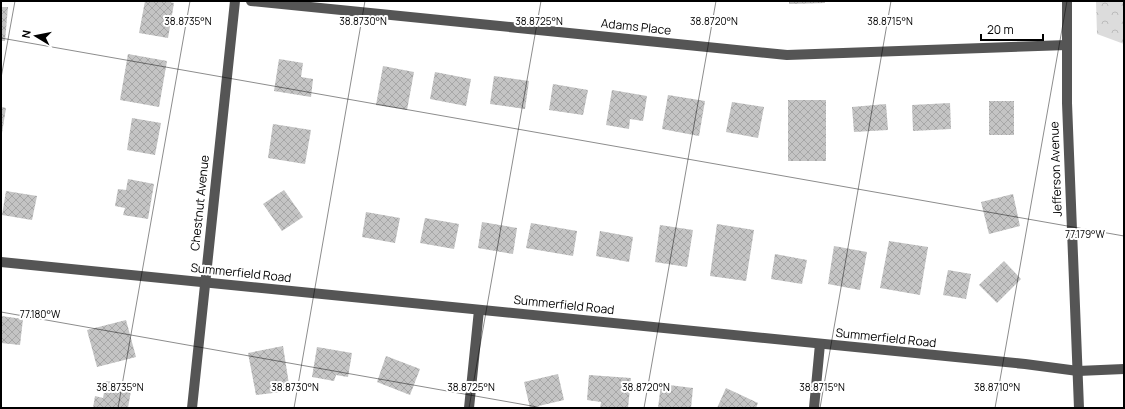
<svg xmlns="http://www.w3.org/2000/svg" width="1125" height="409" font-family="Manrope,sans-serif">
  <style>
    .forest { fill: url(#forest-crowns) }
    .building { fill: url(#building-cross-hatch) }
    .lines { fill: none; stroke-linecap: round; stroke-linejoin: round }
    .minor { stroke: #555; stroke-width: 10 }
    .ticks { fill: none; stroke: #000; stroke-width: 1; stroke-opacity: 0.45 }
    .labels { text-anchor: middle; stroke-width: 4; stroke-linejoin: round; paint-order: stroke }
    .street-label { font-size: 12px; fill: #000; stroke: #fff }
    .ticks-label { font-size: 10px; text-anchor: middle; fill: #000; stroke: #fff; stroke-width: 4; stroke-linejoin: round; paint-order: stroke }
  </style>
  <defs>
    <pattern id="forest-crowns" width="20" height="18" patternUnits="userSpaceOnUse"><rect width="20" height="18" fill="#dcdcdc"/><path d="M2 6a3 3 0 1 1 6 0M12 15a3 3 0 1 1 6 0" fill="none" stroke="#bbb"/></pattern>
    <pattern id="building-cross-hatch" width="8" height="8" patternUnits="userSpaceOnUse"><rect width="8" height="8" fill="#c4c4c4"/><path d="M0 0l8 8M0 8l8-8" fill="none" stroke="#a7a7a7"/></pattern>
  </defs>
  <rect width="100%" height="100%" fill="#fff"/>
  <polygon class="forest" points="1096,1 1124,1 1124,44 1097,34"/>
  <g class="building">
    <polygon points="145,1 165,1 174,3 168,38 139,33"/>
    <polygon points="789,1 825,1 825,3 789,4"/>
    <polygon points="1,7 8,7 5,41 1,41"/>
    <polygon points="128,54 167,61 159,107 120,100"/>
    <polygon points="279,59 303,63 301,77 313,79 311,97 274,91"/>
    <polygon points="383,66 414,72 407,110 376,105"/>
    <polygon points="435,72 471,79 466,106 430,99"/>
    <polygon points="494,76 529,81 525,109 490,104"/>
    <polygon points="553,84 588,90 583,115 549,110"/>
    <polygon points="612,90 647,96 643,121 630,119 629,129 606,125"/>
    <polygon points="668,95 705,101 699,136 662,129"/>
    <rect x="788" y="100" width="38" height="61"/>
    <rect x="989" y="101" width="25" height="34"/>
    <polygon points="732,102 764,107 758,138 726,132"/>
    <polygon points="950,103 951,129 913,131 912,105"/>
    <polygon points="886,104 888,130 854,132 852,107"/>
    <polygon points="1,107 6,108 2,133 1,133"/>
    <polygon points="132,118 161,123 155,155 127,150"/>
    <polygon points="273,124 311,130 305,164 268,158"/>
    <polygon points="128,179 154,184 148,219 123,215 125,208 115,206 118,189 126,190"/>
    <polygon points="284,190 303,217 282,231 263,204"/>
    <polygon points="6,191 37,196 32,220 2,215"/>
    <polygon points="1013,194 1020,226 989,234 981,202"/>
    <polygon points="366,212 400,218 395,243 362,237"/>
    <polygon points="425,218 459,224 454,249 420,243"/>
    <polygon points="482,222 517,228 513,254 478,248"/>
    <polygon points="531,223 577,231 573,256 526,248"/>
    <polygon points="717,224 754,230 746,281 710,276"/>
    <polygon points="660,225 693,230 687,267 655,262"/>
    <polygon points="600,231 633,237 629,262 596,256"/>
    <polygon points="889,241 928,247 920,295 880,288"/>
    <polygon points="834,246 867,252 860,290 828,284"/>
    <polygon points="775,254 807,260 802,284 771,279"/>
    <polygon points="1004,261 1021,279 997,303 979,285"/>
    <polygon points="948,270 971,274 966,299 943,295"/>
    <polygon points="1,316 23,319 20,345 1,343"/>
    <polygon points="126,320 136,357 97,367 87,330"/>
    <polygon points="283,346 290,391 256,395 248,353"/>
    <polygon points="317,347 352,353 348,377 336,375 334,381 312,377"/>
    <polygon points="386,356 420,369 410,395 377,382"/>
    <polygon points="558,374 564,400 530,408 524,382"/>
    <polygon points="589,375 631,378 628,408 600,408 601,402 587,400"/>
    <polygon points="106,381 132,385 128,408 93,408 95,396 103,398"/>
    <polygon points="661,384 693,388 691,408 658,408"/>
    <polygon points="726,388 758,403 756,408 717,408"/>
  </g>
  <g class="lines">
    <g class="minor">
      <polyline points="251,1 787,55 1067,45"/>
      <polyline points="1067,1 1067,103 1079,408"/>
      <polyline points="1,262 1025,364 1078,371 1124,369"/>
      <polyline points="192,408 235,1"/>
      <polyline points="469,408 479,310"/>
      <polyline points="814,408 820,344"/>
    </g>
  </g>
  <path class="ticks" d="M1,38L1124,236M1,78L15,1M1,312L543,408M118,408L190,1M294,408L365,1M469,408L541,1M644,408L716,1M820,408L891,1M995,408L1067,1"/>
  <g class="labels">
    <g class="street-label">
      <text transform="translate(636 27) rotate(6)" y="4">Adams Place</text>
      <text transform="translate(1056 169) rotate(-92)" y="4">Jefferson Avenue</text>
      <text transform="translate(200 203) rotate(-84)" y="4">Chestnut Avenue</text>
      <text transform="translate(241 273) rotate(6)" y="4">Summerfield Road</text>
      <text transform="translate(564 305) rotate(6)" y="4">Summerfield Road</text>
      <text transform="translate(886 338) rotate(6)" y="4">Summerfield Road</text>
    </g>
  </g>
  <g class="ticks-label">
    <text x="188" y="25">38.8735°N</text>
    <text x="363" y="25">38.8730°N</text>
    <text x="539" y="25">38.8725°N</text>
    <text x="714" y="25">38.8720°N</text>
    <text x="890" y="25">38.8715°N</text>
    <text x="1085" y="238">77.179°W</text>
    <text x="40" y="318">77.180°W</text>
    <text x="120" y="391">38.8735°N</text>
    <text x="295" y="391">38.8730°N</text>
    <text x="471" y="391">38.8725°N</text>
    <text x="646" y="391">38.8720°N</text>
    <text x="822" y="391">38.8715°N</text>
    <text x="997" y="391">38.8710°N</text>
  </g>
  <rect width="1125" height="409" fill="none" stroke="#000000" stroke-width="4"/>
  <g transform="translate(36 36) rotate(280)" stroke="#ffffff" stroke-width="3" paint-order="stroke">
  <path d="M0-3L7 15L0 10L-7 15Z" fill="#000000"/>
  <text y="-6" font-size="11" font-weight="bold" text-anchor="middle" fill="#000000">N</text>
  </g>
  <path d="M981 34v6h62v-6" fill="none" stroke="#000000" stroke-width="2"/>
  <text x="987" y="34" font-size="12" fill="#000000" stroke="#ffffff" stroke-width="3" paint-order="stroke">20 m</text>
</svg>
